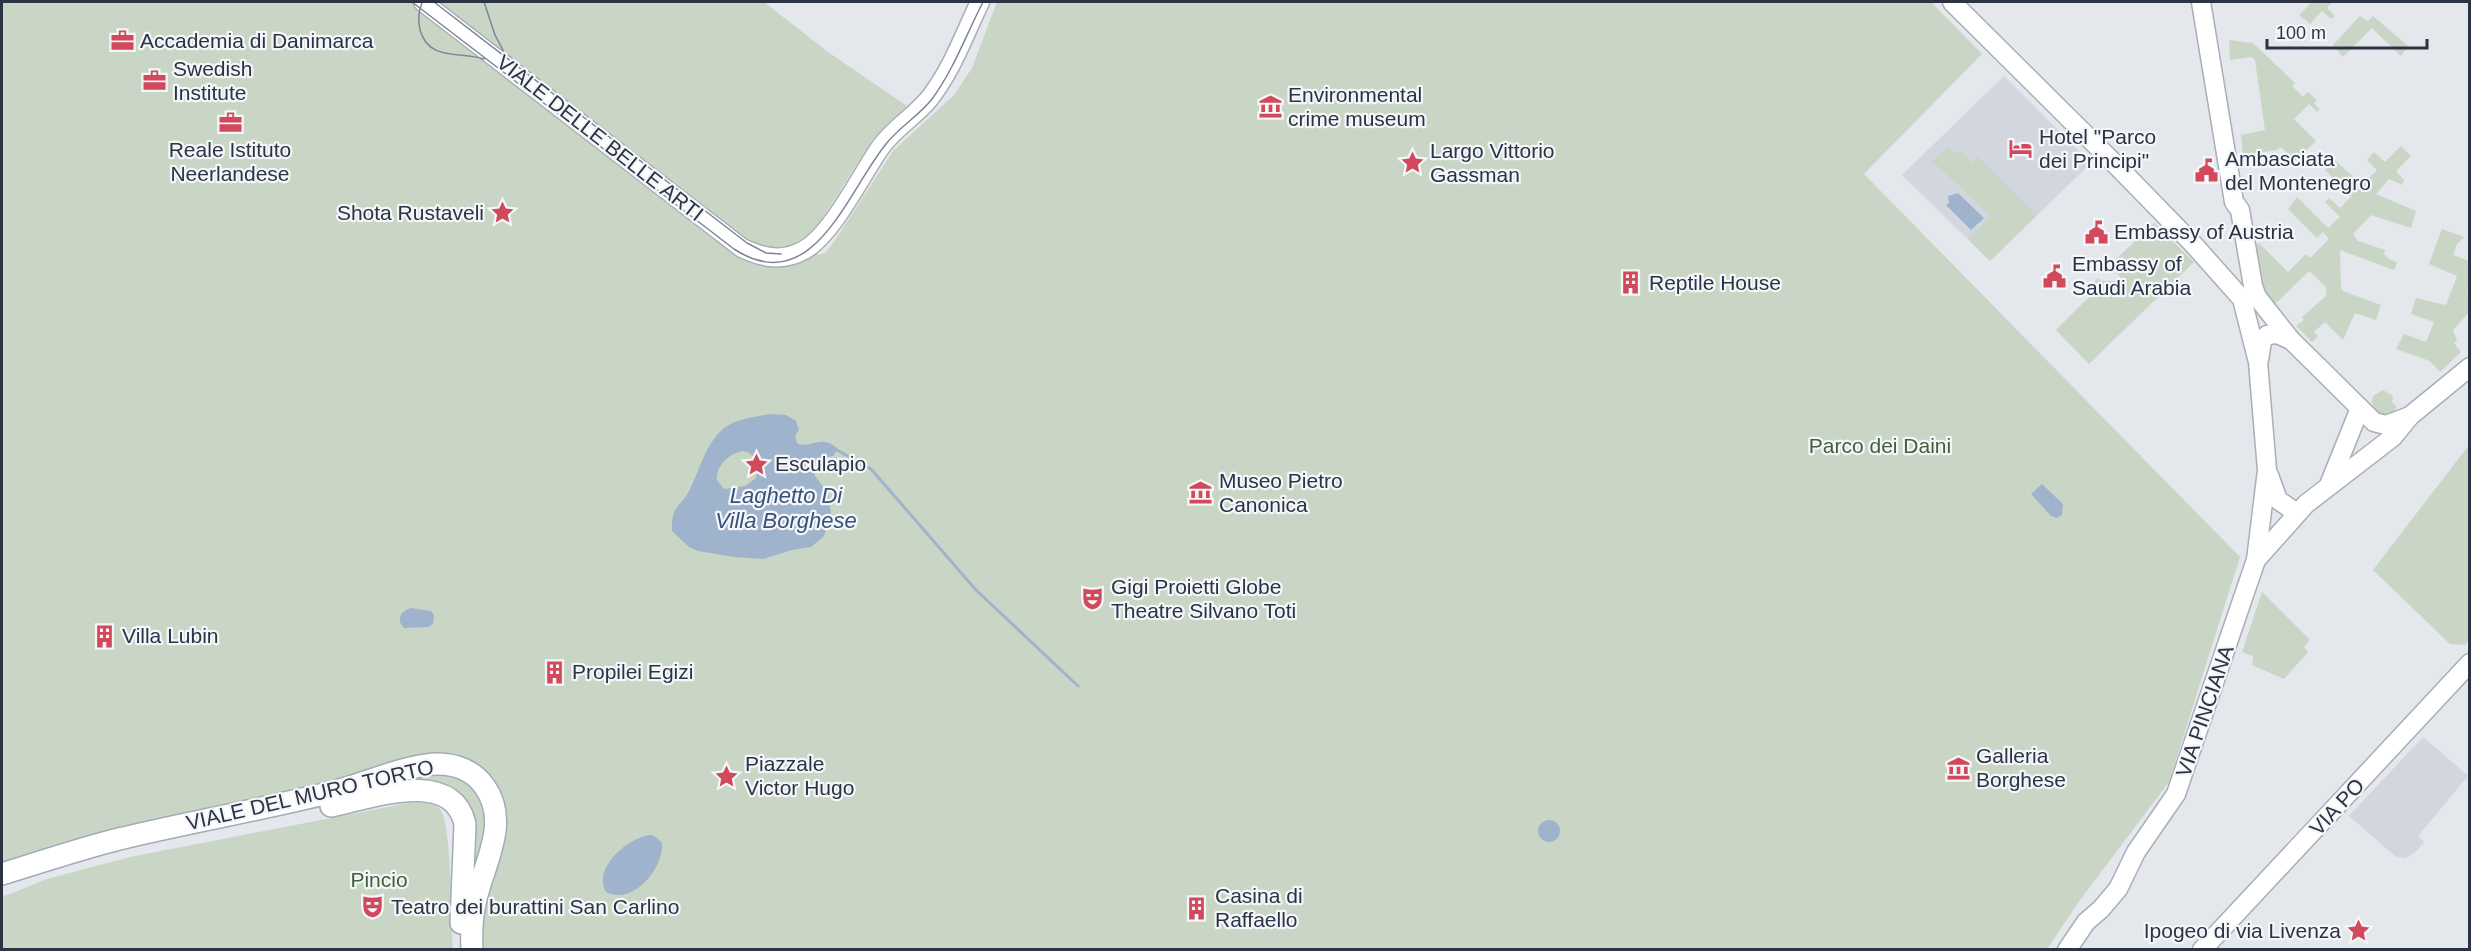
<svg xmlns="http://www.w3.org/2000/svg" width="2471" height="951" font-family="Helvetica,sans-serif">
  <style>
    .built { fill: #d2d6de }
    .green { fill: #c9d6c5 }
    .water { fill: #9fb4cc; fill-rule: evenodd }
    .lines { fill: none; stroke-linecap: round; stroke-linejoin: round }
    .stream { stroke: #9fb4cc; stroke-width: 3 }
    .secondary-casing { stroke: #a9aeb7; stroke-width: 21 }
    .primary-casing { stroke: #a3abb8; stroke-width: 24 }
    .secondary { stroke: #fff; stroke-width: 18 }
    .primary { stroke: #fff; stroke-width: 21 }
    .tram { stroke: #7d8696; stroke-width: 1.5 }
    .labels { text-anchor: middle; stroke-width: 4.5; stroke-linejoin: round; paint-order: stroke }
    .poi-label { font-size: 21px; fill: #2b3445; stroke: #f4f6f9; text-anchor: start }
    .street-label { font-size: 21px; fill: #2b3445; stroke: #f4f6f9 }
    .park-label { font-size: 21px; fill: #3f6138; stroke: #f4f6f9 }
    .water-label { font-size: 22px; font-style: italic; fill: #34527a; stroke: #f4f6f9 }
  </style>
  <rect width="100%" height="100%" fill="#e4e7ec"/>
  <g class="built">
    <polygon points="2004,76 2091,163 1990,261 1902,175"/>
    <polygon points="2423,737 2468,776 2418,836 2424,842 2415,853 2405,858 2396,857 2349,816"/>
  </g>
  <g class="green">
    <polygon points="2,2 764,2 828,52 907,106 873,139 818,225 808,235 795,243 820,255 826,252 834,242 893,151 954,95 972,68 997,2 1931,2 1982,54 1864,174 2240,557 2169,782 2080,900 2047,949 483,949 482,916 501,850 474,767 335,782 100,833 2,863"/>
    <polygon points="2312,2 2332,2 2327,8 2335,16 2331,19 2322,11 2310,24 2299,15"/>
    <polygon points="2360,16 2368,21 2373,16 2408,46 2401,56 2372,28 2343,57 2333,45"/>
    <polygon points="2229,40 2253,43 2295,83 2292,86 2303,97 2308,92 2317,100 2314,104 2320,109 2317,112 2309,104 2294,119 2316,141 2295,161 2281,147 2277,150 2243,155 2241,135 2265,130 2255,60 2252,57 2230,60"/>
    <polygon points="1947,146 1955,154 1960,149 1972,163 1978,157 2033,212 2036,216 1990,261 1968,239 1991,216 1932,161"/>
    <polygon points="2401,146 2411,156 2396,171 2404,180 2402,185 2389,179 2376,194 2416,211 2411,228 2371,215 2353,234 2358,241 2385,250 2384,254 2389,259 2397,262 2394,270 2340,250 2341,287 2343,291 2381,305 2376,320 2355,313 2343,340 2325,322 2314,332 2318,336 2312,342 2296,326 2304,320 2302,317 2326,296 2326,287 2309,271 2274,305 2263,294 2254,247 2259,243 2288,272 2306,254 2310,258 2329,239 2323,232 2317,238 2288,209 2297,197 2328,228 2340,217 2325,202 2329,198 2340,208 2351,197 2325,170 2334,159 2362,185 2377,170 2367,160 2374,152 2385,162"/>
    <polygon points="2154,223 2194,262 2089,364 2056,330 2094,292 2090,286 2098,278 2101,281 2117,281 2121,278 2109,266"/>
    <polygon points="2442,229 2464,237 2457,244 2453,255 2469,261 2469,291 2467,294 2469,297 2470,311 2453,330 2457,340 2454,343 2461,352 2440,372 2430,361 2396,349 2404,334 2426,342 2434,322 2411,314 2416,298 2446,305 2457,276 2429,264"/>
    <polygon points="2383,390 2393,396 2392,402 2397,407 2391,415 2375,413 2372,403 2373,396"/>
    <polygon points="2469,445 2469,640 2465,645 2450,644 2373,570"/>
    <polygon points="2262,592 2310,640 2304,647 2308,652 2284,679 2252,665 2253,656 2242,652"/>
    <polygon points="440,771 473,784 489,814 474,883 468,811 373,788"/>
    <path d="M408,803C418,803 433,801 440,809C452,822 451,926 453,949L2,950V897L47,879L130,857Z"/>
  </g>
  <g class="water">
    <polygon points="1958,193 1984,218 1971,230 1946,205 1949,203 1948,196"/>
    <path d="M769,414L786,415L796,421L799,430L795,436L797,443L801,445C815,445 823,436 837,448L834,456L822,458L815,463V476L828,493L831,514L824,536L811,547L792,550L763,559L734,557L698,551L689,547L672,531C671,504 681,508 690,489C700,469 706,443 724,428C736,419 756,417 769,414ZM743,451C757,454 758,465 756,478L745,486L724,489L717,480C716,466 729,453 743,451Z"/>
    <polygon points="2042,484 2063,504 2062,515 2057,518 2051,516 2031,494"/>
    <path d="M411,608L431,611L434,615L433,624L428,627L404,628C396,620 400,611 411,608Z"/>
    <circle cx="1549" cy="831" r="11"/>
    <path d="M651,835L656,837L662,843C664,868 633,906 606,892C592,868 628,837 651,835Z"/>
  </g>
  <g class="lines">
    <polyline class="stream" points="837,450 871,469 976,590 1078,686"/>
    <defs>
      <g id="secondary">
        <path d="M423,2L742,248C763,258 783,262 804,250C832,235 861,175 880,148C893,129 914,117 929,99C952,70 964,35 980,2"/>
        <polyline points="1952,2 2115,164 2194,245 2242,299 2258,362 2267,470 2256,560 2245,592 2176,794 2136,852 2118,889 2101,909 2086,922 2067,950"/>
        <polyline points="2201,2 2234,202 2240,210 2253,286 2257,297 2291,340 2374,422 2386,425 2410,416"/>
        <polyline points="2259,360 2262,341 2267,335 2277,334 2291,340"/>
        <polyline points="2269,475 2278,500 2297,513"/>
        <polyline points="2329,485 2360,408"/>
        <polyline points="2256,560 2306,504 2393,437 2410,416 2470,367"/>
        <polyline points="2202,950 2470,663"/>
      </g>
      <g id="primary">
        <path d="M331,806C370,798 452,767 465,824L461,923"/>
        <path d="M2,874C41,862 79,849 119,839C189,822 259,810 328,793C359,786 408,764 438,764C456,764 474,771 485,787C509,821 486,860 477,895C472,913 471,931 472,950"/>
      </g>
    </defs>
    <use href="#secondary" class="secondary-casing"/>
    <use href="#primary" class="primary-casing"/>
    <use href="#secondary" class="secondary"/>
    <use href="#primary" class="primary"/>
    <g class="tram">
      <path d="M412,2L734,249C813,301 848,190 886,144C899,127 919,116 932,99C954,69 966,35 983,2"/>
      <polyline points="434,2 747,243 766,253 781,254"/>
      <polyline points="484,2 495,35 504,52"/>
      <path d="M422,3C418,12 418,21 420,30C429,62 461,51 484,59"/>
    </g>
  </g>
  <defs>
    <symbol id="office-bare" viewBox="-9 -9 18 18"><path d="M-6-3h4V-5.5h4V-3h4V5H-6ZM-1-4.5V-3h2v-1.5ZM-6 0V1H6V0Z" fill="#d1495b" stroke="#f4f6f9" stroke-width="2.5" paint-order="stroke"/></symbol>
    <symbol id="museum-bare" viewBox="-9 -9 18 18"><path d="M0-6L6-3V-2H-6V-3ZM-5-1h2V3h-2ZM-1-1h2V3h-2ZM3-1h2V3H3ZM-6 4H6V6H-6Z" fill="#d1495b" stroke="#f4f6f9" stroke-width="2.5" paint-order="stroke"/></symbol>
    <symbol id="hotel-bare" viewBox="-9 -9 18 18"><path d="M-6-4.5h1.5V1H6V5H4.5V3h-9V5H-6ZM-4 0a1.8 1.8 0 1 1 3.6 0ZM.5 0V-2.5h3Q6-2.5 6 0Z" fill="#d1495b" stroke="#f4f6f9" stroke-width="2.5" paint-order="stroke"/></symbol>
    <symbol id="sight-bare" viewBox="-9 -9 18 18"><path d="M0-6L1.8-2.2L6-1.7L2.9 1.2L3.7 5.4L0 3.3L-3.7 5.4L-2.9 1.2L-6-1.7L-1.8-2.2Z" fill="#d1495b" stroke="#f4f6f9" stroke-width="2.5" paint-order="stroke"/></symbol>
    <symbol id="civic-bare" viewBox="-9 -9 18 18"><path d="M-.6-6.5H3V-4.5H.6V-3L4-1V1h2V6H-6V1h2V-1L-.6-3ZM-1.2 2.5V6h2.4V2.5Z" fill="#d1495b" stroke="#f4f6f9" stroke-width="2.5" paint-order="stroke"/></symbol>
    <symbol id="building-bare" viewBox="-9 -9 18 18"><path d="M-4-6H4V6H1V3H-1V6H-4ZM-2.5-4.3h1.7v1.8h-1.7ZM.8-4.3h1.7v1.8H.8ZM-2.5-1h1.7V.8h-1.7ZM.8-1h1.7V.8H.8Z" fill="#d1495b" stroke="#f4f6f9" stroke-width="2.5" paint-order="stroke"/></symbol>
    <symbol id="theatre-bare" viewBox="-9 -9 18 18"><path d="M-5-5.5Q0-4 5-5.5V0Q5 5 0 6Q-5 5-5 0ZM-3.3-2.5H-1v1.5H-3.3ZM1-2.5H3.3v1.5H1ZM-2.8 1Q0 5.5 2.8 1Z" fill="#d1495b" stroke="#f4f6f9" stroke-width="2.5" paint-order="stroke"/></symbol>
  </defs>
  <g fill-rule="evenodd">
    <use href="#office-bare" x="106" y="24" width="33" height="33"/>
    <use href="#office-bare" x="138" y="64" width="33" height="33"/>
    <use href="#museum-bare" x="1254" y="90" width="33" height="33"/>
    <use href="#office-bare" x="214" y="106" width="33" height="33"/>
    <use href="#hotel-bare" x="2004" y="132" width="33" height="33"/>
    <use href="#sight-bare" x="1396" y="146" width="33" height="33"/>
    <use href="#civic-bare" x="2190" y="154" width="33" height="33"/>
    <use href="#sight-bare" x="486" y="196" width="33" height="33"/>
    <use href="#civic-bare" x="2080" y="216" width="33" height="33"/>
    <use href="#civic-bare" x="2038" y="260" width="33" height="33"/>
    <use href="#building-bare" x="1614" y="266" width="33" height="33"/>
    <use href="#sight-bare" x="740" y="448" width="33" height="33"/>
    <use href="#museum-bare" x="1184" y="476" width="33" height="33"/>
    <use href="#theatre-bare" x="1076" y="582" width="33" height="33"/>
    <use href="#building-bare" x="88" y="620" width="33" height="33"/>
    <use href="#building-bare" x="538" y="656" width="33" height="33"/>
    <use href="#museum-bare" x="1942" y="752" width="33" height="33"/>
    <use href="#sight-bare" x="710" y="760" width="33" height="33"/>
    <use href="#theatre-bare" x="356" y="890" width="33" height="33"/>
    <use href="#building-bare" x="1180" y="892" width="33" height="33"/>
    <use href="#sight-bare" x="2342" y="914" width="33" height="33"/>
  </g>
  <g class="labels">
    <g class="poi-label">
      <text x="140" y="48">Accademia di Danimarca</text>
      <text x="173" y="76">Swedish<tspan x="173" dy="24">Institute</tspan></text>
      <text x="1288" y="102">Environmental<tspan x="1288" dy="24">crime museum</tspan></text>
      <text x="2039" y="144">Hotel "Parco<tspan x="2039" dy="24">dei Principi"</tspan></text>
      <text x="230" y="157" text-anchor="middle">Reale Istituto<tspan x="230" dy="24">Neerlandese</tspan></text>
      <text x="1430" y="158">Largo Vittorio<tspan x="1430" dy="24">Gassman</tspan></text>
      <text x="2225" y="166">Ambasciata<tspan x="2225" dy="24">del Montenegro</tspan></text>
      <text x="484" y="220" text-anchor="end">Shota Rustaveli</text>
      <text x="2114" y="239">Embassy of Austria</text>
      <text x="2072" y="271">Embassy of<tspan x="2072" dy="24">Saudi Arabia</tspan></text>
      <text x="1649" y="290">Reptile House</text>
      <text x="775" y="471">Esculapio</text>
      <text x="1219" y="488">Museo Pietro<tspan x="1219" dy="24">Canonica</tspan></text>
      <text x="1111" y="594">Gigi Proietti Globe<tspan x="1111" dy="24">Theatre Silvano Toti</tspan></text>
      <text x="122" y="643">Villa Lubin</text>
      <text x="572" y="679">Propilei Egizi</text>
      <text x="1976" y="763">Galleria<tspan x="1976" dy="24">Borghese</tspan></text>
      <text x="745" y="771">Piazzale<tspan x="745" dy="24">Victor Hugo</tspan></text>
      <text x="1215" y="903">Casina di<tspan x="1215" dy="24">Raffaello</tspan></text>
      <text x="391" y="914">Teatro dei burattini San Carlino</text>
      <text x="2341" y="938" text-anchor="end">Ipogeo di via Livenza</text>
    </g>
    <g class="street-label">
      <text transform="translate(600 138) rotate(38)" y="7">VIALE DELLE BELLE ARTI</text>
      <text transform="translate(2205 711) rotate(-71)" y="7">VIA PINCIANA</text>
      <text transform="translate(310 795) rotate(-13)" y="7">VIALE DEL MURO TORTO</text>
      <text transform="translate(2337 807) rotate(-47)" y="7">VIA PO</text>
    </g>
    <g class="park-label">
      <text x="1880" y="453">Parco dei Daini</text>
      <text x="379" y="887">Pincio</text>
    </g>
    <g class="water-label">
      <text x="786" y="503">Laghetto Di<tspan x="786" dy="25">Villa Borghese</tspan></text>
    </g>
  </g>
  <rect width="2471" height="951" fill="none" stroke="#2b3445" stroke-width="6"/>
  <path d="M2267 39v9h160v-9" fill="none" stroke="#2b3445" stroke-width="3"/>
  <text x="2276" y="39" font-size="18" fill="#2b3445" stroke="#f4f6f9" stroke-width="4.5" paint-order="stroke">100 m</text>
</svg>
